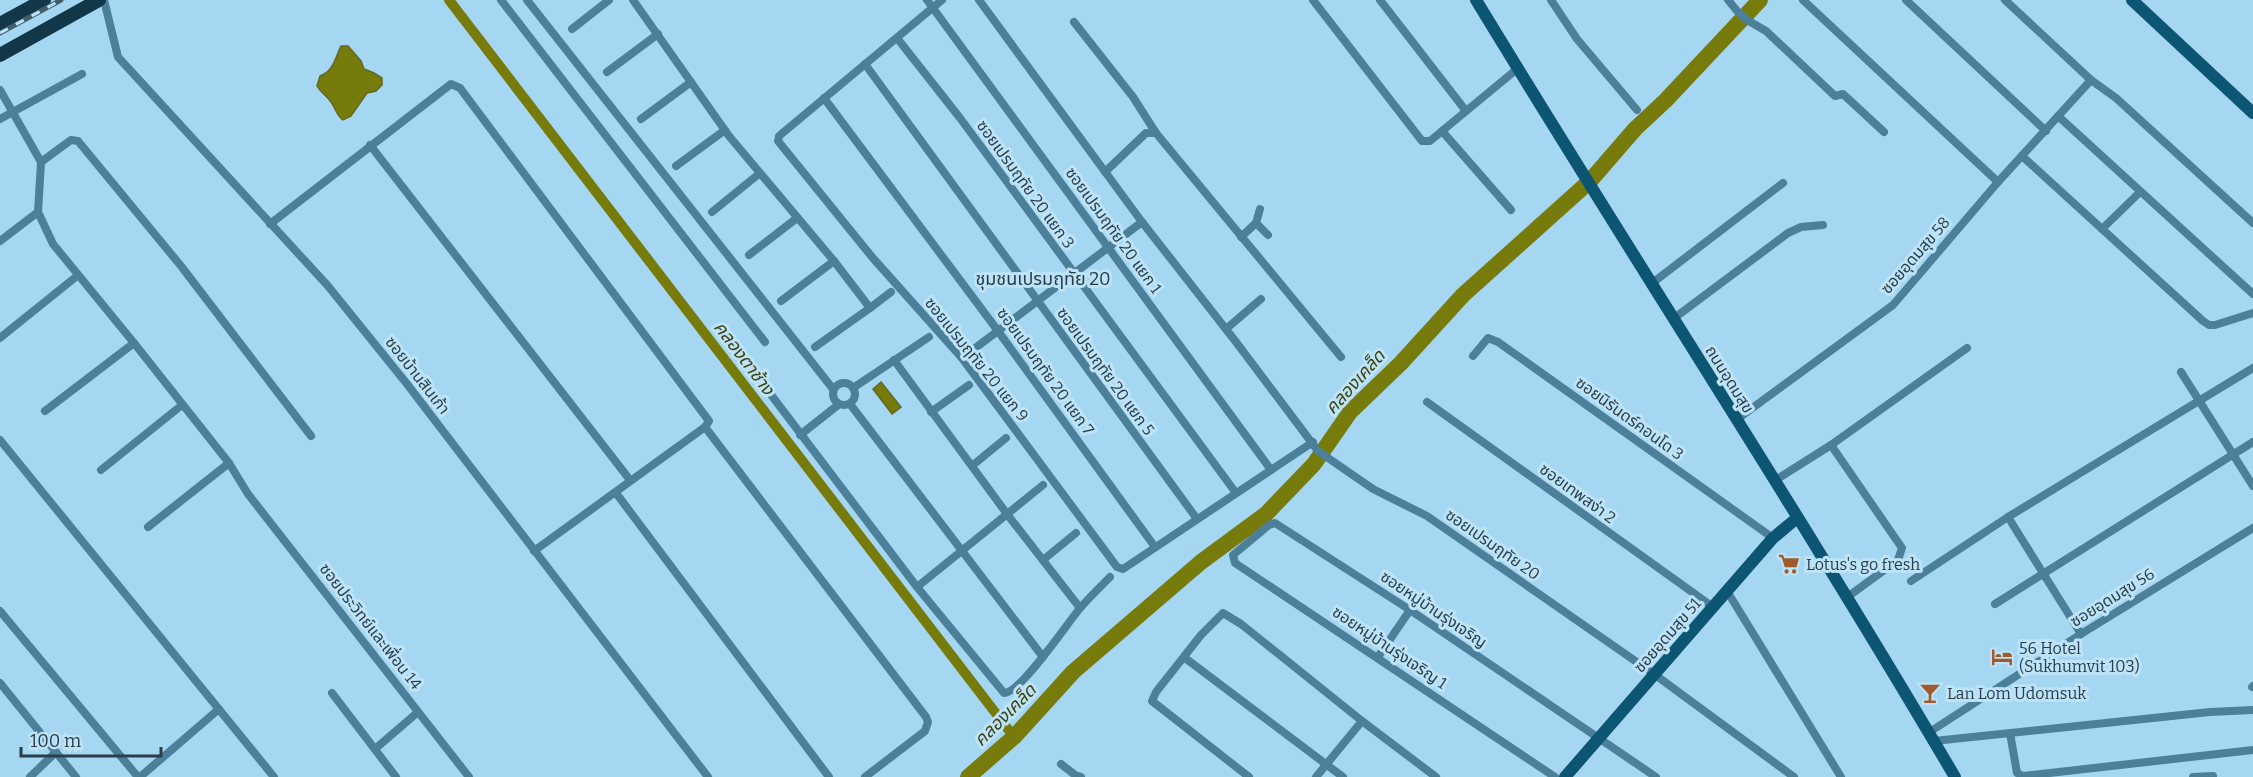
<svg xmlns="http://www.w3.org/2000/svg" width="2253" height="777" font-family="Bitter,'Noto Sans Thai',serif">
  <style>
    .water { fill: #777b0b; stroke: #60691e; stroke-width: 1.5 }
    .lines { fill: none; stroke-linecap: round; stroke-linejoin: round }
    .canal { stroke: #777b0b; stroke-width: 10 }
    .river { stroke: #777b0b; stroke-width: 16 }
    .street { stroke: #4c7f99; stroke-width: 8 }
    .secondary { stroke: #0c5674; stroke-width: 12 }
    .primary { stroke: #123748; stroke-width: 14 }
    .rail-casing { stroke: #425c6a; stroke-width: 5 }
    .rail { stroke: #bce3f8; stroke-width: 3; stroke-dasharray: 9; stroke-linecap: butt }
    .labels { text-anchor: middle; stroke-width: 6; stroke-linejoin: round; paint-order: stroke }
    .street-label { font-size: 16px; fill: #2a3e49; stroke: #bce3f8 }
    .poi-label { font-size: 16px; fill: #2a3e49; stroke: #bce3f8; text-anchor: start }
    .neighbourhood-label { font-size: 18px; fill: #2a3e49; stroke: #bce3f8 }
    .water-label { font-size: 18px; font-style: italic; fill: #40430d; stroke: #bce3f8 }
  </style>
  <rect width="100%" height="100%" fill="#a6d7f2"/>
  <g class="water">
    <path d="M341,46H348L361,61L364,69L374,73L382,78V85L376,91L367,93L351,116L343,120C336,115 336,109 331,102C327,96 321,93 317,86L320,76C334,71 335,58 341,46Z"/>
    <polygon points="881,382 901,407 892,414 873,389"/>
  </g>
  <g class="lines">
    <polyline class="canal" points="449,0 1014,737"/>
    <polyline class="river" points="968,777 1014,737 1073,672 1201,562 1266,514 1314,464 1350,412 1401,363 1463,295 1590,181 1635,129 1666,100 1760,0"/>
    <g class="street">
      <polyline points="104,0 118,57 328,286 407,384 708,777"/>
      <polyline points="501,0 765,342"/>
      <polyline points="527,0 833,389"/>
      <polyline points="633,0 729,136 834,261 870,308 815,347"/>
      <polyline points="927,0 1271,470"/>
      <polyline points="942,0 779,136 778,141 872,257 962,358 1117,567 1123,569 1313,442"/>
      <polyline points="979,0 1142,222 1236,342 1318,451 1373,489 1427,516 1654,674 1794,777"/>
      <polyline points="1313,0 1422,141 1430,141 1517,69"/>
      <polyline points="1380,0 1466,111"/>
      <polyline points="1551,0 1577,39 1637,110"/>
      <polyline points="1728,0 1738,12 1747,20 1766,31 1835,96 1843,94 1884,132"/>
      <polyline points="1803,0 1998,182"/>
      <polyline points="1906,0 2046,131"/>
      <polyline points="2005,0 2091,80 2116,98 2253,223"/>
      <polyline points="1074,22 1133,97 1156,133"/>
      <polyline points="572,29 609,0"/>
      <polyline points="897,38 960,118 1236,493"/>
      <polyline points="865,64 1197,519"/>
      <polyline points="607,72 658,34"/>
      <polyline points="0,90 41,162 38,212 53,244 134,343 229,463 248,494 469,777"/>
      <polyline points="824,98 998,331 1155,547"/>
      <polyline points="2058,116 2253,294"/>
      <polyline points="0,119 82,74"/>
      <polyline points="641,119 691,82"/>
      <polyline points="1442,131 1511,210"/>
      <polyline points="370,145 630,480"/>
      <polyline points="2022,156 2203,321 2209,325 2215,325 2253,313"/>
      <polyline points="41,162 71,140 78,141 181,266 311,436"/>
      <polyline points="676,166 725,130"/>
      <polyline points="1105,172 1146,133 1156,133 1341,357"/>
      <polyline points="712,212 760,173"/>
      <polyline points="1256,223 1268,235"/>
      <polyline points="270,224 451,84 460,88 709,421 705,427 534,551"/>
      <polyline points="2102,229 2140,192"/>
      <polyline points="1241,237 1256,223 1260,209"/>
      <polyline points="0,241 38,212"/>
      <polyline points="749,255 797,218"/>
      <polyline points="1651,284 1783,183"/>
      <polyline points="781,301 834,261"/>
      <polyline points="870,308 891,292"/>
      <polyline points="1673,319 1788,233 1801,227 1823,225"/>
      <polyline points="1226,329 1261,299"/>
      <polyline points="0,338 77,276"/>
      <polyline points="1473,356 1488,338 1498,342 1773,538"/>
      <polyline points="962,358 1142,222"/>
      <polyline points="894,360 1007,514 1080,608"/>
      <polyline points="2181,372 2253,486"/>
      <path d="M756,375L917,587L1004,693C1020,694 1068,622 1081,607C1090,597 1100,587 1110,577"/>
      <circle cx="844" cy="394" r="11"/>
      <polyline points="853,388 929,337"/>
      <polyline points="1427,402 1713,607"/>
      <polyline points="850,404 1043,657"/>
      <polyline points="45,411 134,343"/>
      <polyline points="931,412 969,385"/>
      <polyline points="1736,420 1893,305 1998,182 2091,80"/>
      <polyline points="705,427 926,717 928,722 925,731 865,777"/>
      <polyline points="800,435 838,405"/>
      <polyline points="0,440 274,777"/>
      <polyline points="1831,445 1967,348"/>
      <polyline points="973,465 1006,438"/>
      <polyline points="101,470 182,405"/>
      <polyline points="1774,481 1831,445 1902,548 1898,560 1846,598"/>
      <polyline points="616,493 829,777"/>
      <polyline points="2008,517 2253,368"/>
      <polyline points="148,527 229,463"/>
      <polyline points="1043,560 1076,533"/>
      <polyline points="1911,581 2008,517 2081,634"/>
      <polyline points="917,587 1043,485"/>
      <polyline points="1727,591 1841,777"/>
      <polyline points="1995,604 2253,442"/>
      <polyline points="0,611 138,777"/>
      <polyline points="1378,657 1410,610"/>
      <polyline points="1185,658 1343,777"/>
      <polyline points="0,683 76,777"/>
      <polyline points="2252,687 2253,686"/>
      <polyline points="332,693 396,777"/>
      <polyline points="1928,733 2081,634 2253,528"/>
      <polyline points="2010,733 2017,773 2023,776 2253,750"/>
      <polyline points="1934,741 2210,712 2253,710"/>
      <polyline points="375,749 418,712"/>
      <polyline points="1061,764 1075,775 1081,777"/>
      <polyline points="30,777 56,752"/>
      <polyline points="140,777 219,709"/>
      <polyline points="1249,777 1152,701 1156,692 1201,635 1223,613 1241,624 1362,721 1436,777"/>
      <polyline points="1316,777 1362,721"/>
      <polyline points="1555,777 1235,563 1233,555 1269,525 1275,523 1410,610 1656,777"/>
      <polyline points="2193,777 2213,776"/>
    </g>
    <g class="secondary">
      <path d="M1476,0C1634,260 1801,515 1955,777"/>
      <polyline points="2132,0 2253,113"/>
      <polyline points="1565,777 1773,538 1797,518"/>
    </g>
    <g class="primary">
      <polyline points="0,24 44,0"/>
      <polyline points="0,55 99,0"/>
    </g>
    <defs>
      <polyline id="rail" points="0,33 61,0"/>
    </defs>
    <use href="#rail" class="rail-casing"/>
    <use href="#rail" class="rail"/>
  </g>
  <defs>
    <symbol id="supermarket-bare" viewBox="-9 -9 18 18"><path d="M-6-5.5h2.5l.6 2H6L4.5 2H-2.5L-4.4-4H-6ZM-1.5 3.2a1.3 1.3 0 1 0 .1 0ZM3 3.2a1.3 1.3 0 1 0 .1 0Z" fill="#9f5b2d" stroke="#bce3f8" stroke-width="2.5" paint-order="stroke"/></symbol>
    <symbol id="hotel-bare" viewBox="-9 -9 18 18"><path d="M-6-4.5h1.5V1H6V5H4.5V3h-9V5H-6ZM-4 0a1.8 1.8 0 1 1 3.6 0ZM.5 0V-2.5h3Q6-2.5 6 0Z" fill="#9f5b2d" stroke="#bce3f8" stroke-width="2.5" paint-order="stroke"/></symbol>
    <symbol id="bar-bare" viewBox="-9 -9 18 18"><path d="M-6-5H6L.8 .8V4.5H3.5V6h-7V4.5H-.8V.8Z" fill="#9f5b2d" stroke="#bce3f8" stroke-width="2.5" paint-order="stroke"/></symbol>
  </defs>
  <g fill-rule="evenodd">
    <use href="#supermarket-bare" x="1774" y="549" width="30" height="30"/>
    <use href="#hotel-bare" x="1987" y="642" width="30" height="30"/>
    <use href="#bar-bare" x="1915" y="678" width="30" height="30"/>
  </g>
  <g class="labels">
    <g class="street-label">
      <text transform="translate(1026 184) rotate(54)" y="6">ซอยเปรมฤทัย 20 แยก 3</text>
      <text transform="translate(1114 230) rotate(54)" y="6">ซอยเปรมฤทัย 20 แยก 1</text>
      <text transform="translate(1915 255) rotate(-49)" y="6">ซอยอุดมสุข 58</text>
      <text transform="translate(977 359) rotate(51)" y="6">ซอยเปรมฤทัย 20 แยก 9</text>
      <text transform="translate(1046 371) rotate(54)" y="6">ซอยเปรมฤทัย 20 แยก 7</text>
      <text transform="translate(1106 371) rotate(54)" y="6">ซอยเปรมฤทัย 20 แยก 5</text>
      <text transform="translate(418 375) rotate(52)" y="6">ซอยบ้านสินเก้า</text>
      <text transform="translate(1730 379) rotate(58)" y="6">ถนนอุดมสุข</text>
      <text transform="translate(1630 418) rotate(36)" y="6">ซอยนิรันดร์คอนโด 3</text>
      <text transform="translate(1578 493) rotate(36)" y="6">ซอยเทพสง่า 2</text>
      <text transform="translate(1493 544) rotate(35)" y="6">ซอยเปรมฤทัย 20</text>
      <text transform="translate(2112 597) rotate(-32)" y="6">ซอยอุดมสุข 56</text>
      <text transform="translate(1434 609) rotate(34)" y="6">ซอยหมู่บ้านรุ่งเจริญ</text>
      <text transform="translate(371 626) rotate(52)" y="6">ซอยประวิทย์และเพื่อน 14</text>
      <text transform="translate(1667 635) rotate(-49)" y="6">ซอยอุดมสุข 51</text>
      <text transform="translate(1390 647) rotate(34)" y="6">ซอยหมู่บ้านรุ่งเจริญ 1</text>
    </g>
    <g class="poi-label">
      <text x="1806" y="570">Lotus's go fresh</text>
      <text x="2019" y="654">56 Hotel<tspan x="2019" dy="18">(Sukhumvit 103)</tspan></text>
      <text x="1947" y="699">Lan Lom Udomsuk</text>
    </g>
    <g class="neighbourhood-label">
      <text x="1043" y="285">ชุมชนเปรมฤทัย 20</text>
    </g>
    <g class="water-label">
      <text transform="translate(744 358) rotate(53)" y="6">คลองตาช้าง</text>
      <text transform="translate(1355 382) rotate(-48)" y="6">คลองเคล็ด</text>
      <text transform="translate(1005 715) rotate(-45)" y="6">คลองเคล็ด</text>
    </g>
  </g>
  <path d="M21 747v9h140v-9" fill="none" stroke="#2a3e49" stroke-width="3"/>
  <text x="30" y="747" font-size="18" fill="#2a3e49" stroke="#bce3f8" stroke-width="4.5" paint-order="stroke">100 m</text>
</svg>
